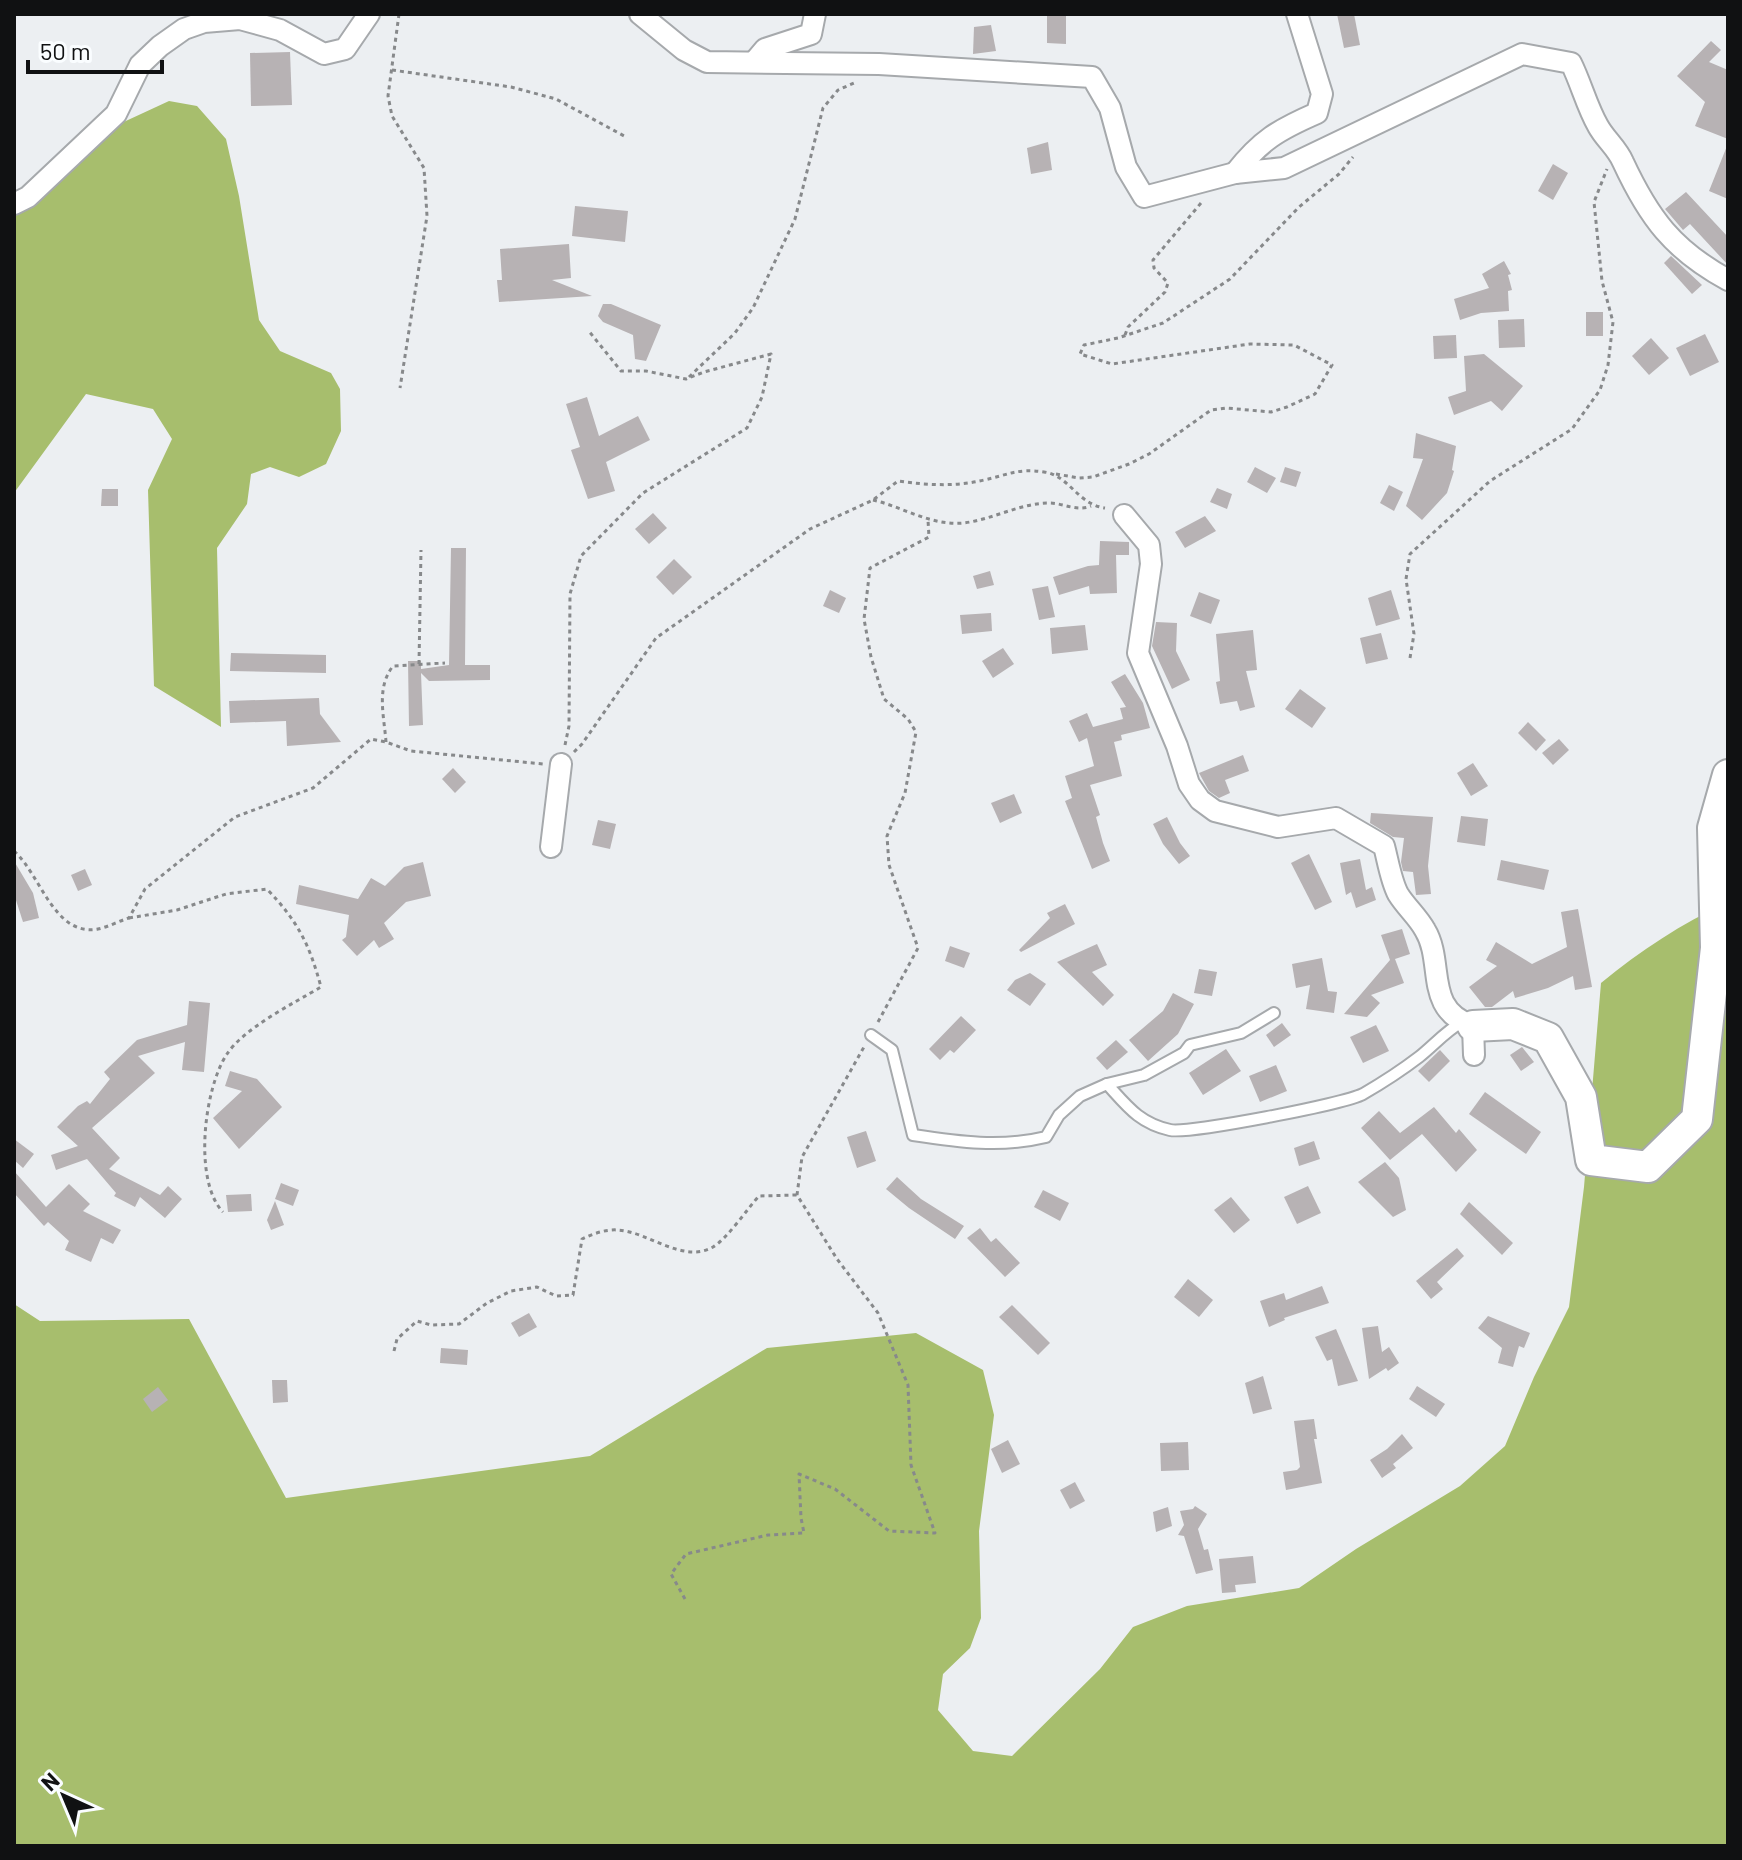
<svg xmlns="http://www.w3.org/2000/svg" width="1742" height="1860" font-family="Barlow,sans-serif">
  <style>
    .forest { fill: #a7be6d }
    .building { fill: #b7b2b4 }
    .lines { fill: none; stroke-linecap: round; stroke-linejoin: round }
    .lane-casing { stroke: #a6a9ac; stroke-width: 14 }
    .street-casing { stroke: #a6a9ac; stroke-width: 24 }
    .secondary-casing { stroke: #a6a9ac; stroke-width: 34 }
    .path { stroke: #87898b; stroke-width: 3; stroke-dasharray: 4 4; stroke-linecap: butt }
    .lane { stroke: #fff; stroke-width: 10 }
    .street { stroke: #fff; stroke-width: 20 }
    .secondary { stroke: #fff; stroke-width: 30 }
  </style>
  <rect width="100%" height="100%" fill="#eceff2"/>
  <g class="forest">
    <polygon points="169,101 197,106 226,139 239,196 259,320 280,351 331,373 340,389 341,431 326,464 299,477 270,467 251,474 247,504 217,548 221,727 154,686 148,490 172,439 153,409 86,394 14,493 14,203 115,126"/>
    <path d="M1728,902V1846H14V1304L40,1321L189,1319L286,1498L590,1456L767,1348L916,1333L983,1370L994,1415L979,1531L981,1618L970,1648L943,1674L938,1710L973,1751L1012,1756L1100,1669L1133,1627L1187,1606L1299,1588L1356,1549L1460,1486L1505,1446L1534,1377L1569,1307L1584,1187L1601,983C1641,950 1681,924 1728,902Z"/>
  </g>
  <g class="building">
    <polygon points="1337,14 1354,14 1360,45 1344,48"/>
    <polygon points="1047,15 1066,16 1066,44 1047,43"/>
    <polygon points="991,25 996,51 973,54 974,27"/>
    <polygon points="1711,41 1721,50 1709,62 1728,70 1728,139 1695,126 1705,102 1677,76"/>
    <polygon points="290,52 292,105 251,106 250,53"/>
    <polygon points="1048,142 1052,170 1031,174 1027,148"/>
    <polygon points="1727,146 1728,146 1728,199 1709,191"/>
    <polygon points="1553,164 1568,173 1553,200 1538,191"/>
    <polygon points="1686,192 1728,237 1728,265 1690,224 1683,230 1665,209"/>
    <polygon points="575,206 628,211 625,242 572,236"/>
    <polygon points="569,244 571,278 552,280 592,296 499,302 497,280 502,280 500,249"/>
    <polygon points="1671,256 1702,285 1692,294 1664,263"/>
    <polygon points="1504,261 1511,274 1508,275 1512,290 1508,291 1509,311 1481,313 1460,320 1454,299 1489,288 1482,274"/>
    <polygon points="603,304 611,304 661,325 646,361 635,359 633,335 603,322 598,316"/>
    <rect x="1586" y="312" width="17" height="24"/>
    <polygon points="1524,319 1525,347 1499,348 1498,320"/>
    <polygon points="1705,334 1719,362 1690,376 1676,348"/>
    <polygon points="1456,335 1457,358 1434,359 1433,336"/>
    <polygon points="1651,338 1669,358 1649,375 1632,356"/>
    <polygon points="1484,354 1523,386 1502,411 1491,401 1454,415 1448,397 1466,391 1464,356"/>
    <polygon points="587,397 599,436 638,416 650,440 606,462 615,491 588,499 571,450 580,447 566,404"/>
    <polygon points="1416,433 1456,446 1452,470 1454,471 1447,493 1422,520 1406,506 1423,459 1413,458"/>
    <polygon points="1255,467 1276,478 1267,493 1247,482"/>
    <polygon points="1285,467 1301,472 1296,487 1280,482"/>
    <polygon points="1389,485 1403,492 1394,511 1380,503"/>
    <polygon points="1217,488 1232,494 1227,509 1210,502"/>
    <polygon points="102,489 118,489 118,506 101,506"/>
    <polygon points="653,513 667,528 649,544 635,529"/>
    <polygon points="1205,516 1216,531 1185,548 1175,532"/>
    <polygon points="1100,541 1129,542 1129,555 1116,555 1117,593 1090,594 1089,586 1059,595 1053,577 1088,566 1099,565"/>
    <polygon points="451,548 466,548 465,665 490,665 490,680 429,681 421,673 423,725 409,726 408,661 421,661 421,669 449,665"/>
    <polygon points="674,559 692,577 673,595 656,577"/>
    <polygon points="990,571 994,585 977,589 973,576"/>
    <polygon points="1048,586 1055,617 1039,620 1032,589"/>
    <polygon points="830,590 846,598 839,613 823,606"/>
    <polygon points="1391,590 1400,619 1376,626 1368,598"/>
    <polygon points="1199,592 1220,600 1211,624 1190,616"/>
    <polygon points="991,613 992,631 962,634 960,615"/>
    <polygon points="1156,622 1177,623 1176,651 1190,680 1172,689 1152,646"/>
    <polygon points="1085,625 1088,650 1052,654 1050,628"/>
    <polygon points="1253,630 1257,670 1246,671 1255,707 1240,711 1237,701 1220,704 1216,682 1220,681 1216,634"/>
    <polygon points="1381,633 1388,659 1366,664 1360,638"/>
    <polygon points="1003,648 1014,664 993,678 982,661"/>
    <polygon points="231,653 326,655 326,673 230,671"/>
    <polygon points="1125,674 1143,703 1150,728 1121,735 1122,740 1114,742 1122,776 1090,785 1100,815 1096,817 1103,843 1110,861 1092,869 1065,801 1072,798 1065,776 1094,766 1087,738 1079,742 1069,721 1087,713 1093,727 1123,719 1120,708 1126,707 1111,682"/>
    <polygon points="1300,689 1326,708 1312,728 1285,709"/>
    <polygon points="319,698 320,714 341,742 287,746 286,721 230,723 229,701"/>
    <polygon points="1528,722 1546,740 1536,751 1518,733"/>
    <polygon points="1559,739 1569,750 1553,765 1542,753"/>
    <polygon points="1243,755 1249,771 1225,780 1230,793 1219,798 1209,791 1199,773"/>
    <polygon points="1473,763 1488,786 1471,796 1457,773"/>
    <polygon points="453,768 466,782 455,793 442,779"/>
    <polygon points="1014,794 1022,813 1000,823 991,803"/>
    <polygon points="1371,813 1433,817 1428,866 1431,894 1416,895 1413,872 1403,871 1401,862 1404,838 1393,837 1370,823"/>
    <polygon points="1461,816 1488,819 1485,846 1457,842"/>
    <polygon points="1167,817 1180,843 1190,856 1179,864 1163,844 1153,824"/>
    <polygon points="598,820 616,824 610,849 592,845"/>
    <polygon points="1309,854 1332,902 1315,910 1291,863"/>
    <polygon points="1360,859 1366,890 1372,887 1376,900 1356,908 1351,892 1346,895 1340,863"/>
    <polygon points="1501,860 1549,870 1544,890 1497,880"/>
    <polygon points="14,861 33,893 39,918 23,922 14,894"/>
    <polygon points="423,862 431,896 406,902 384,923 394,939 379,948 374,940 357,956 342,940 346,937 349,915 296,904 299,885 358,899 371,878 385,886 404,867"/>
    <polygon points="85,869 92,885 78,891 71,875"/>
    <polygon points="1065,904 1075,924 1021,952 1019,950 1050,918 1047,913"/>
    <polygon points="1578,909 1592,987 1575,990 1573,976 1548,988 1515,998 1513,991 1492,1007 1485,1007 1469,987 1497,966 1486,960 1496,942 1532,964 1567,947 1561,912"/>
    <polygon points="1402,929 1410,954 1395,959 1404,983 1371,995 1380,1003 1367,1017 1344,1014 1390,960 1381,935"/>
    <polygon points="1097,944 1107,965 1092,972 1114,995 1103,1006 1057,962"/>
    <polygon points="950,946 970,953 964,968 945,961"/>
    <polygon points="1322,958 1328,991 1337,992 1334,1013 1306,1009 1310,985 1296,988 1292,964"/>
    <polygon points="1199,969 1217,972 1212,996 1194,993"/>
    <polygon points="1030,973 1046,984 1030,1006 1007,990 1015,980"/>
    <polygon points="1173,993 1194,1004 1178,1034 1148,1061 1129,1040 1163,1011"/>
    <polygon points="189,1001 210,1003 204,1072 182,1070 185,1042 138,1056 155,1073 92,1128 120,1158 109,1169 160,1195 168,1186 182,1199 165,1218 140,1197 135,1207 114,1196 116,1193 87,1159 56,1170 51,1155 78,1146 57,1127 78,1106 87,1101 90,1104 110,1079 104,1072 137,1040 187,1025"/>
    <polygon points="961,1016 976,1030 954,1053 950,1050 940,1060 929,1049"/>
    <polygon points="1282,1023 1291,1035 1274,1047 1266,1035"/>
    <polygon points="1376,1025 1389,1051 1363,1063 1350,1037"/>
    <polygon points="1116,1040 1128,1052 1107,1070 1096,1058"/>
    <polygon points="1522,1047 1534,1062 1521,1071 1510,1055"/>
    <polygon points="1226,1049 1241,1071 1203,1095 1189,1073"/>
    <polygon points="1440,1050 1450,1061 1429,1082 1418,1071"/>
    <polygon points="1276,1065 1287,1091 1260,1102 1249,1076"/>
    <polygon points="230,1071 257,1079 282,1107 239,1149 213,1118 242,1091 225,1086"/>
    <polygon points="1485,1092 1541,1132 1526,1154 1469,1114"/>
    <polygon points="1434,1107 1456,1133 1459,1129 1477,1150 1456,1172 1422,1134 1390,1160 1361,1128 1379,1111 1400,1133"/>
    <polygon points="866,1131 876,1161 857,1168 847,1137"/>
    <polygon points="14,1139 34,1154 23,1168 14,1160"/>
    <polygon points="1314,1141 1320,1159 1299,1166 1294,1148"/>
    <polygon points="1385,1162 1399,1178 1406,1210 1393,1217 1358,1182"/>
    <polygon points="14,1171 46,1207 69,1184 90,1204 83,1211 121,1230 113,1244 101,1238 91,1262 65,1250 69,1241 48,1222 44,1226 14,1193"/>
    <polygon points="897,1177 921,1199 964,1226 955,1239 909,1208 886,1189"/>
    <polygon points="281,1183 299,1190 293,1206 275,1199"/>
    <polygon points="1308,1186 1321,1213 1297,1224 1284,1197"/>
    <polygon points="1043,1190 1069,1203 1060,1221 1034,1207"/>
    <polygon points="251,1194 252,1211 228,1212 226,1195"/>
    <polygon points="1231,1197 1250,1220 1234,1233 1214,1210"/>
    <polygon points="275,1201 284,1225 271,1230 267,1220"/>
    <polygon points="1469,1202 1513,1243 1502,1255 1460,1214"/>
    <polygon points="980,1228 991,1242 996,1238 1020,1263 1005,1277 967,1238"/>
    <polygon points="1457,1248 1464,1256 1437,1282 1443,1289 1431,1299 1416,1281"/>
    <polygon points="1188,1279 1213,1300 1199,1317 1174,1297"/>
    <polygon points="1322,1286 1329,1303 1284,1318 1285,1320 1269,1327 1260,1301 1284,1293 1286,1300"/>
    <polygon points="1012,1305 1050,1343 1038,1355 999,1317"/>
    <polygon points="529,1313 537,1327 519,1337 511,1323"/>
    <polygon points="1488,1316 1530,1333 1524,1348 1519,1346 1513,1367 1498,1363 1502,1348 1478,1328"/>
    <polygon points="1378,1326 1382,1352 1389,1347 1399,1363 1388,1371 1386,1368 1369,1379 1362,1328"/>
    <polygon points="1336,1329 1358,1381 1338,1386 1332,1359 1327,1361 1315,1337"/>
    <polygon points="441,1348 468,1350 467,1365 440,1363"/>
    <polygon points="1263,1376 1272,1409 1253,1414 1245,1383"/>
    <polygon points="272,1380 287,1380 288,1402 273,1403"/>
    <polygon points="1417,1386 1445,1404 1436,1417 1409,1399"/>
    <polygon points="158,1387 168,1400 152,1412 143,1399"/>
    <polygon points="1314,1419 1317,1439 1314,1439 1322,1483 1286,1490 1283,1472 1297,1470 1300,1467 1294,1421"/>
    <polygon points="1402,1434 1413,1448 1393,1464 1396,1468 1382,1478 1370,1460 1387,1449"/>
    <polygon points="1008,1440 1020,1464 1002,1473 991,1449"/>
    <polygon points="1188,1442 1189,1470 1161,1471 1160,1443"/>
    <polygon points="1075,1482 1085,1501 1070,1509 1060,1490"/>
    <polygon points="1195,1506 1207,1514 1198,1529 1204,1550 1208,1549 1213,1570 1196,1574 1184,1536 1178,1535 1184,1525 1180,1511 1193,1509"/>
    <polygon points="1168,1507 1172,1526 1156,1532 1153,1512"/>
    <polygon points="1253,1556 1256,1583 1235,1585 1236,1592 1222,1593 1219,1559"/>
  </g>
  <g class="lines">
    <defs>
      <g id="lane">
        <path d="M871,1035L892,1050L913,1135C959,1142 1001,1148 1046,1137L1059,1115L1080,1096L1107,1084L1144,1075L1184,1053L1190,1045L1241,1033L1274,1013"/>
        <path d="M1107,1084C1127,1106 1139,1123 1170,1130C1189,1134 1344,1104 1363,1094C1382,1083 1402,1070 1419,1057C1434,1045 1446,1031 1462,1022"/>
      </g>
      <g id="street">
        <path d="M640,14L684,50L707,62L879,64L1092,77L1110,108L1126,167L1144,197L1235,173L1284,168L1522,54L1571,63C1581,83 1587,107 1598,126C1605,139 1617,148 1623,162C1649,218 1673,250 1728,280"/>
        <polyline points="754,62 765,49 811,34 815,14"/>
        <path d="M1235,173C1261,140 1278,130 1317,113L1322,94L1297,14"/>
        <polyline points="14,204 28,197 116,114 140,65 160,46 184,29 204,22 240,19 280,30 324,54 345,49 369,14"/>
        <path d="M1124,515L1149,545L1151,564L1138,653L1177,746L1189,784L1200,800L1215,811L1278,827L1336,818L1384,846C1388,861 1391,881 1398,894C1406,907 1418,917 1425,930C1445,963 1423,1009 1473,1026L1474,1055"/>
        <polyline points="551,847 561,764"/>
      </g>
      <polyline id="secondary" points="1473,1026 1513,1024 1548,1038 1581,1097 1591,1160 1648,1167 1697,1119 1716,948 1713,828 1728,775"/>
    </defs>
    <use href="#lane" class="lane-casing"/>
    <use href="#street" class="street-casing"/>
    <use href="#secondary" class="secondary-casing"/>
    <g class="path">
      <polyline points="399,14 388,96 392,116 424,168 427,216 400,388"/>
      <polyline points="392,70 511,87 556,99 626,137"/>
      <polyline points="1125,335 1128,327 1165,292 1168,283 1154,268 1153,260 1201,203"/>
      <polyline points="689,377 735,333 753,308 795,219 823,108 838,90 854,83"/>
      <polyline points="1056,474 1079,478 1093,477 1129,464 1149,454 1211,410 1226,408 1271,412 1287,407 1315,394 1332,365 1294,345 1250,344 1112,364 1080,354 1084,345 1118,338 1163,323 1230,279 1299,207 1339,174 1353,157"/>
      <path d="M873,500C903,507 931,526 963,523C992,520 1020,503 1049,503C1064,503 1076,512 1091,506"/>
      <polyline points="1410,658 1414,634 1406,579 1410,554 1490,481 1572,429 1600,390 1608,365 1613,322 1602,281 1594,202 1607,169"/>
      <polyline points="419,664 421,550"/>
      <path d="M386,742C384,715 376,688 393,666L445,663"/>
      <polyline points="565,745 569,726 570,594 581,556 643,493 747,428 762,397 771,354 704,372 686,379 646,371 621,371 588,330"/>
      <path d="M574,752L582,744L656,638L810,529L873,500L898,481C927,485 954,487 984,480C1008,475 1017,468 1044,472C1069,475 1077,504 1105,508"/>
      <path d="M14,851C41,875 54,937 98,929C108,927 119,921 129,918L145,889L235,817L313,788L371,739L386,742L411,751L543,764"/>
      <path d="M129,918L177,910L226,894L267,889C298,922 309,943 321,987C294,1003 244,1028 227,1054C204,1088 193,1181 223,1212"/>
      <polyline points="878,1022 918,948 889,865 887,836 905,793 916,732 908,719 884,699 871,657 864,619 870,568 929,537 928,520"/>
      <path d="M394,1351L397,1339L417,1321L431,1325L459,1324L487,1303L511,1291L537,1287L556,1296L573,1295L582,1239C592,1234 606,1229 618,1230C649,1232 683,1264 713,1247C728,1238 747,1209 759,1196L797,1195"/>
      <polyline points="685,1599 671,1574 686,1554 768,1535 804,1533 801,1518 799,1474 835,1489 889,1531 935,1533 911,1465 908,1385 878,1313 837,1259 797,1195 802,1157 864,1047"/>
    </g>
    <use href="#lane" class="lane"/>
    <use href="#street" class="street"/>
    <use href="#secondary" class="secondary"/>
  </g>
  <rect width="1742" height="1860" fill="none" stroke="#101112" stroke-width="32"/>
  <g transform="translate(64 1796) rotate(316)" stroke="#fafdff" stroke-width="6" paint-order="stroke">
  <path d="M0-6L14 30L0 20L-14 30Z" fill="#101112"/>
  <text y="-12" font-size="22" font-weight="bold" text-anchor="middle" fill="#101112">N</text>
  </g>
  <path d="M28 60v12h134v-12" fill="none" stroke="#101112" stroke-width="4"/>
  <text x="40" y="60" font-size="24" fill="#101112" stroke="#fafdff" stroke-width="6" paint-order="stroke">50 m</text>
</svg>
